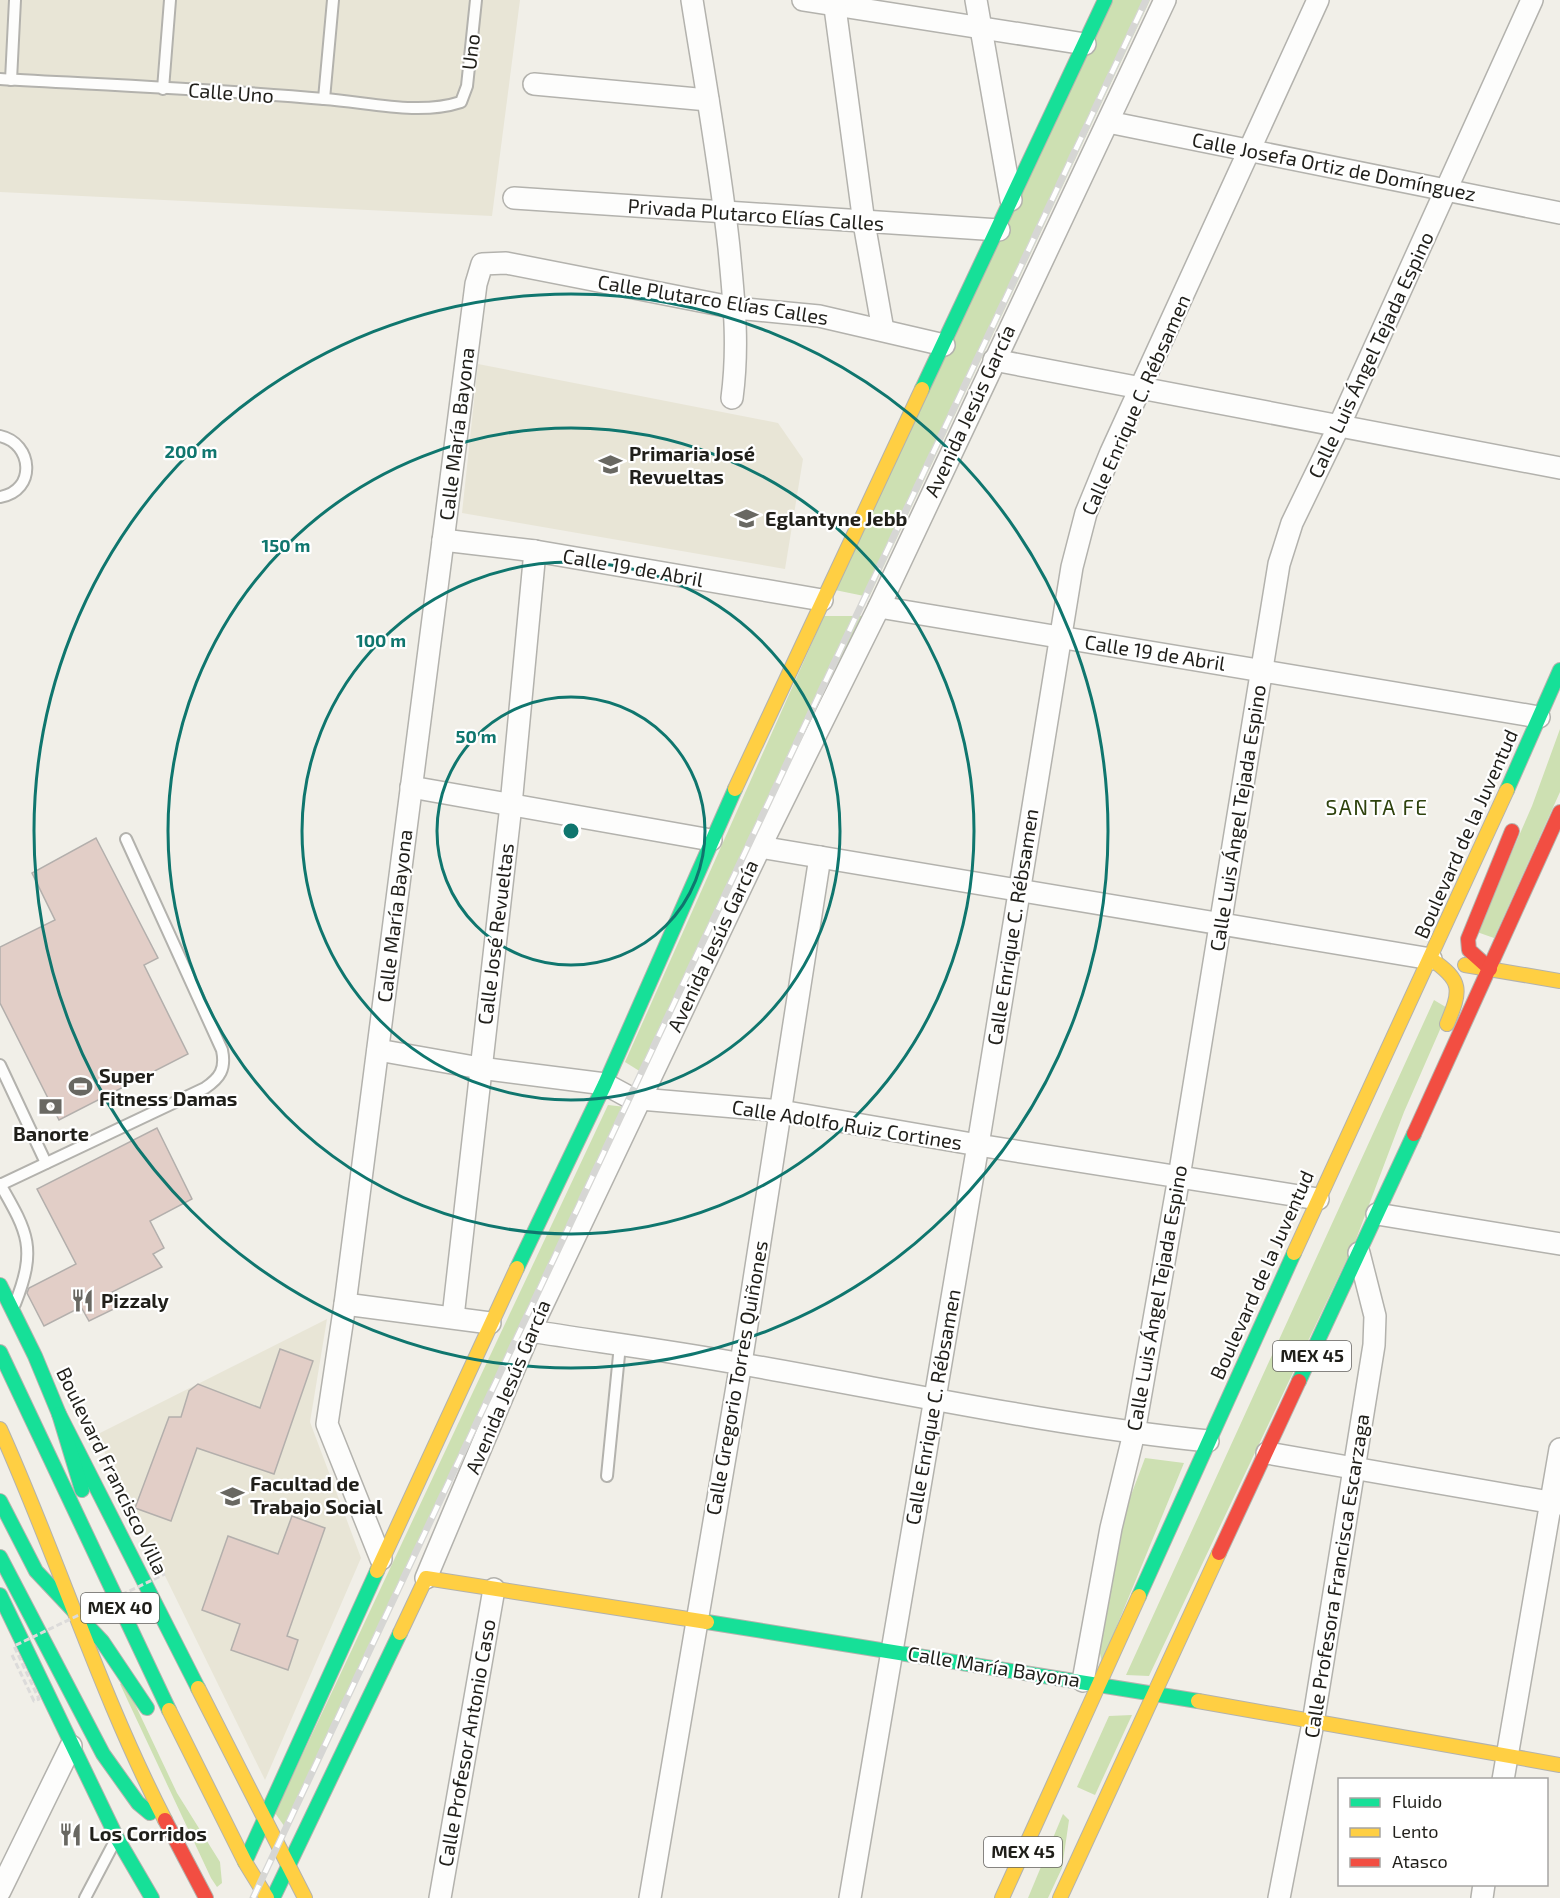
<svg xmlns="http://www.w3.org/2000/svg" width="1560" height="1898" font-family="'Exo 2',sans-serif">
  <style>
    .built { fill: #e8e5d6 }
    .green { fill: #cde0b2 }
    .building { fill: #e2cec7; stroke: #b3afac; stroke-width: 1.5 }
    .lines { fill: none; stroke-linecap: round; stroke-linejoin: round }
    .lane-casing { stroke: #b3b2ad; stroke-width: 14 }
    .street-casing { stroke: #b3b2ad; stroke-width: 24 }
    .fast-casing { stroke: #b3b2ad; stroke-width: 16 }
    .slow-casing { stroke: #b3b2ad; stroke-width: 16 }
    .jam-casing { stroke: #b3b2ad; stroke-width: 16 }
    .lane { stroke: #fdfdfc; stroke-width: 10 }
    .street { stroke: #fdfdfc; stroke-width: 21 }
    .fast { stroke: #16e098; stroke-width: 14 }
    .slow { stroke: #ffcf43; stroke-width: 14 }
    .jam { stroke: #f24e42; stroke-width: 14 }
    .rail-casing { stroke: #d6d6d4; stroke-width: 7 }
    .rail { stroke: #fff; stroke-width: 4.5; stroke-dasharray: 14; stroke-linecap: butt }
    .path-bridge { stroke: #dcdbda; stroke-width: 3; stroke-dasharray: 6 3; stroke-linecap: butt }
    .ring { fill: none; stroke: #0f766e; stroke-width: 3 }
    .labels { text-anchor: middle; stroke-width: 4.5; stroke-linejoin: round; paint-order: stroke }
    .shield { fill: #fff; stroke: #63625f; stroke-width: 1.5 }
    .shield-label { font-size: 18px; font-weight: bold; fill: #201f1a }
    .street-label { font-size: 20px; fill: #201f1a; stroke: #fff }
    .poi-label { font-size: 20px; font-weight: bold; fill: #201f1a; stroke: #fff; text-anchor: start }
    .neighbourhood-label { font-size: 21px; letter-spacing: 1.5px; fill: #2e420d; stroke: #fff }
    .centre { fill: #0f766e; stroke: #fff; stroke-width: 3 }
    .ring-label { font-size: 18px; text-anchor: middle; font-weight: bold; fill: #0f766e; stroke: #fff; stroke-width: 4.5; stroke-linejoin: round; paint-order: stroke }
  </style>
  <rect width="100%" height="100%" fill="#f1efe8"/>
  <g class="built">
    <polygon points="0,0 520,0 492,216 0,192"/>
    <polygon points="478,364 778,423 803,459 785,569 462,513"/>
    <polygon points="327,1319 310,1422 361,1558 265,1780 96,1435"/>
  </g>
  <g class="green">
    <polygon points="1113,0 1150,0 869,597 835,590"/>
    <polygon points="824,616 864,616 641,1072 625,1062"/>
    <polygon points="1560,729 1560,792 1494,938 1477,932 1532,806"/>
    <polygon points="1434,1000 1449,1009 1404,1112 1355,1242 1149,1676 1126,1675"/>
    <polygon points="608,1105 626,1107 287,1830 275,1813"/>
    <path d="M1145,1458L1184,1463L1102,1662C1084,1595 1123,1520 1145,1458Z"/>
    <polygon points="124,1681 177,1793 220,1862 222,1883 217,1887 211,1878 120,1684"/>
    <polygon points="1132,1715 1095,1795 1077,1787 1109,1716"/>
    <polygon points="1063,1814 1069,1820 1062,1868 1048,1898 1028,1898"/>
  </g>
  <g class="building">
    <polygon points="96,838 158,958 144,965 188,1054 59,1120 0,1003 0,947 55,920 32,873"/>
    <polygon points="157,1128 192,1199 150,1221 164,1248 153,1254 162,1267 112,1292 118,1307 89,1321 81,1307 44,1326 27,1293 29,1288 76,1264 37,1189"/>
    <polygon points="280,1349 313,1361 274,1474 197,1448 171,1521 135,1508 169,1417 181,1417 189,1391 198,1384 260,1408"/>
    <polygon points="292,1516 325,1528 287,1636 298,1640 288,1670 231,1650 240,1624 202,1610 228,1536 278,1554"/>
  </g>
  <g class="lines">
    <defs>
      <g id="lane">
        <path d="M0,79C108,85 217,89 324,99C368,102 418,116 461,102L467,86L476,0"/>
        <polyline points="11,80 15,0"/>
        <polyline points="163,89 170,0"/>
        <polyline points="324,99 333,0"/>
        <path d="M0,436C33,443 37,491 0,497"/>
        <polyline points="0,1065 46,1163"/>
        <path d="M0,1184C28,1233 37,1248 15,1304"/>
        <path d="M0,1185L205,1088C220,1078 226,1069 222,1050L126,839"/>
        <polyline points="607,1476 620,1345"/>
        <polyline points="85,1898 115,1841"/>
      </g>
      <g id="street">
        <path d="M692,0C705,82 720,165 729,248C734,301 739,345 732,398"/>
        <polyline points="803,0 1085,44"/>
        <polyline points="834,0 864,223 883,330"/>
        <polyline points="976,0 1011,200"/>
        <polyline points="534,84 708,100"/>
        <polyline points="1108,122 1560,213"/>
        <polyline points="514,198 999,230"/>
        <polyline points="994,360 1560,468"/>
        <polyline points="443,540 535,551 822,600"/>
        <polyline points="879,607 1539,717"/>
        <polyline points="411,787 711,840"/>
        <polyline points="760,847 1431,959"/>
        <polyline points="378,1050 480,1068 605,1084 629,1097 640,1099 781,1111 978,1145 1318,1199"/>
        <polyline points="1377,1214 1560,1244"/>
        <polyline points="345,1304 490,1323"/>
        <polyline points="453,1317 511,805 535,551"/>
        <path d="M530,1331C601,1342 672,1351 742,1364C897,1391 1051,1425 1208,1441"/>
        <polyline points="1267,1453 1560,1504"/>
        <polyline points="381,1559 327,1424 345,1304 476,284 482,264 506,263 736,308 819,316 944,345"/>
        <polyline points="426,1578 530,1331 760,847 879,607 1165,0"/>
        <polyline points="1083,1681 1111,1528 1134,1433 1179,1177 1279,564 1292,523 1339,426 1532,0"/>
        <polyline points="1503,1780 1560,1449"/>
        <polyline points="0,1891 71,1746"/>
        <polyline points="440,1898 494,1589"/>
        <polyline points="650,1898 741,1363 820,857"/>
        <polyline points="850,1898 978,1145 1072,567 1086,513 1111,452 1318,0"/>
        <polyline points="1279,1898 1313,1723 1374,1345 1375,1316 1359,1253"/>
        <polyline points="1482,1898 1484,1884"/>
      </g>
      <g id="fast">
        <polyline points="922,389 1105,0"/>
        <polyline points="1507,790 1560,670"/>
        <polyline points="517,1268 605,1084 735,789"/>
        <polyline points="0,1285 35,1356 59,1414 198,1688"/>
        <polyline points="0,1352 169,1710"/>
        <polyline points="1299,1381 1414,1134"/>
        <polyline points="59,1414 82,1490"/>
        <polyline points="0,1501 36,1571 102,1641 147,1708"/>
        <polyline points="0,1557 103,1754 138,1803 150,1813"/>
        <polyline points="0,1595 117,1838 152,1898"/>
        <polyline points="1139,1596 1294,1253"/>
        <polyline points="707,1622 1198,1701"/>
        <polyline points="245,1862 377,1571"/>
        <polyline points="273,1898 400,1633"/>
      </g>
      <g id="slow">
        <polyline points="735,789 922,389"/>
        <path d="M1431,959C1463,981 1461,990 1447,1024"/>
        <polyline points="1465,965 1560,981"/>
        <polyline points="1294,1253 1507,790"/>
        <path d="M0,1429C58,1558 100,1694 165,1820"/>
        <polyline points="377,1571 517,1268"/>
        <polyline points="400,1633 426,1578 707,1622"/>
        <polyline points="198,1688 305,1898"/>
        <polyline points="1198,1701 1560,1765"/>
        <polyline points="169,1710 245,1862 267,1898"/>
        <polyline points="1002,1898 1139,1596"/>
        <polyline points="1060,1898 1219,1553"/>
      </g>
      <g id="jam">
        <polyline points="1490,969 1469,950 1468,939 1512,831"/>
        <polyline points="1414,1134 1560,812"/>
        <polyline points="1219,1553 1299,1381"/>
        <polyline points="165,1820 206,1898"/>
      </g>
    </defs>
    <use href="#lane" class="lane-casing"/>
    <use href="#street" class="street-casing"/>
    <use href="#fast" class="fast-casing"/>
    <use href="#slow" class="slow-casing"/>
    <use href="#jam" class="jam-casing"/>
    <use href="#lane" class="lane"/>
    <use href="#street" class="street"/>
    <use href="#fast" class="fast"/>
    <use href="#slow" class="slow"/>
    <use href="#jam" class="jam"/>
    <defs>
      <polyline id="rail" points="253,1898 1146,0"/>
    </defs>
    <use href="#rail" class="rail-casing"/>
    <use href="#rail" class="rail"/>
    <polyline class="path-bridge" points="12,1655 34,1701 39,1699 14,1646 165,1574"/>
  </g>
  <g class="ring">
    <circle cx="571" cy="831" r="134"/>
    <circle cx="571" cy="831" r="269"/>
    <circle cx="571" cy="831" r="403"/>
    <circle cx="571" cy="831" r="537"/>
  </g>
  <defs>
    <symbol id="school-bare" viewBox="-9 -9 18 18"><path d="M0-5L7-2L0 1L-7-2ZM-4 1L0 2.5L4 1V4Q0 6-4 4Z" fill="#696862" stroke="#fff" stroke-width="2.5" paint-order="stroke"/></symbol>
    <symbol id="stadium-bare" viewBox="-9 -9 18 18"><path d="M0-5a6.5 5 0 1 0 0 10a6.5 5 0 1 0 0-10ZM-3.5-1.8h7v3.6h-7Z" fill="#696862" stroke="#fff" stroke-width="2.5" paint-order="stroke"/></symbol>
    <symbol id="bank-bare" viewBox="-9 -9 18 18"><path d="M-6-4H6V4H-6ZM0-2.3a2.3 2.3 0 1 0 0 4.6a2.3 2.3 0 1 0 0-4.6Z" fill="#696862" stroke="#fff" stroke-width="2.5" paint-order="stroke"/></symbol>
    <symbol id="restaurant-bare" viewBox="-9 -9 18 18"><path d="M-5-6h1v4h1v-4h1v4h1v-4h1v5L-1.5 .5V6h-2V.5L-5-1ZM5-6V6H3V1.5H1.5Q1.5-4 5-6Z" fill="#696862" stroke="#fff" stroke-width="2.5" paint-order="stroke"/></symbol>
    <symbol id="university-bare" viewBox="-9 -9 18 18"><path d="M0-5L7-2L0 1L-7-2ZM-4 1L0 2.5L4 1V4Q0 6-4 4Z" fill="#696862" stroke="#fff" stroke-width="2.5" paint-order="stroke"/></symbol>
  </defs>
  <g fill-rule="evenodd">
    <use href="#school-bare" x="594" y="448" width="33" height="33"/>
    <use href="#school-bare" x="730" y="502" width="33" height="33"/>
    <use href="#stadium-bare" x="64" y="1070" width="33" height="33"/>
    <use href="#bank-bare" x="34" y="1090" width="33" height="33"/>
    <use href="#restaurant-bare" x="66" y="1284" width="33" height="33"/>
    <use href="#university-bare" x="216" y="1480" width="33" height="33"/>
    <use href="#restaurant-bare" x="54" y="1818" width="33" height="33"/>
  </g>
  <g class="labels">
    <g class="shield">
      <rect x="1273" y="1341" width="78" height="30" rx="4.5"/>
      <rect x="81" y="1593" width="78" height="30" rx="4.5"/>
      <rect x="984" y="1837" width="78" height="30" rx="4.5"/>
    </g>
    <g class="shield-label">
      <text x="1312" y="1362">MEX 45</text>
      <text x="120" y="1614">MEX 40</text>
      <text x="1023" y="1858">MEX 45</text>
    </g>
    <g class="street-label">
      <text transform="translate(471 52) rotate(-83)" y="7">Uno</text>
      <text transform="translate(231 93) rotate(4)" y="7">Calle Uno</text>
      <text transform="translate(1334 167) rotate(11)" y="7">Calle Josefa Ortiz de Domínguez</text>
      <text transform="translate(756 215) rotate(4)" y="7">Privada Plutarco Elías Calles</text>
      <text transform="translate(713 300) rotate(9)" y="7">Calle Plutarco Elías Calles</text>
      <text transform="translate(1371 355) rotate(-65)" y="7">Calle Luis Ángel Tejada Espino</text>
      <text transform="translate(1136 405) rotate(-66)" y="7">Calle Enrique C. Rébsamen</text>
      <text transform="translate(970 411) rotate(-65)" y="7">Avenida Jesús García</text>
      <text transform="translate(457 434) rotate(-83)" y="7">Calle María Bayona</text>
      <text transform="translate(633 568) rotate(10)" y="7">Calle 19 de Abril</text>
      <text transform="translate(1155 653) rotate(9)" y="7">Calle 19 de Abril</text>
      <text transform="translate(1238 818) rotate(-81)" y="7">Calle Luis Ángel Tejada Espino</text>
      <text transform="translate(1466 834) rotate(-66)" y="7">Boulevard de la Juventud</text>
      <text transform="translate(395 916) rotate(-83)" y="7">Calle María Bayona</text>
      <text transform="translate(1013 927) rotate(-81)" y="7">Calle Enrique C. Rébsamen</text>
      <text transform="translate(496 934) rotate(-83)" y="7">Calle José Revueltas</text>
      <text transform="translate(713 946) rotate(-65)" y="7">Avenida Jesús García</text>
      <text transform="translate(847 1125) rotate(9)" y="7">Calle Adolfo Ruiz Cortines</text>
      <text transform="translate(1262 1275) rotate(-66)" y="7">Boulevard de la Juventud</text>
      <text transform="translate(1157 1298) rotate(-80)" y="7">Calle Luis Ángel Tejada Espino</text>
      <text transform="translate(737 1378) rotate(-80)" y="7">Calle Gregorio Torres Quiñones</text>
      <text transform="translate(508 1387) rotate(-67)" y="7">Avenida Jesús García</text>
      <text transform="translate(933 1407) rotate(-80)" y="7">Calle Enrique C. Rébsamen</text>
      <text transform="translate(112 1471) rotate(64)" y="7">Boulevard Francisco Villa</text>
      <text transform="translate(1337 1576) rotate(-81)" y="7">Calle Profesora Francisca Escarzaga</text>
      <text transform="translate(994 1667) rotate(9)" y="7">Calle María Bayona</text>
      <text transform="translate(467 1743) rotate(-80)" y="7">Calle Profesor Antonio Caso</text>
    </g>
    <g class="poi-label">
      <text x="629" y="461">Primaria José<tspan x="629" dy="23">Revueltas</tspan></text>
      <text x="765" y="526">Eglantyne Jebb</text>
      <text x="99" y="1083">Super<tspan x="99" dy="23">Fitness Damas</tspan></text>
      <text x="51" y="1141" text-anchor="middle">Banorte</text>
      <text x="101" y="1308">Pizzaly</text>
      <text x="250" y="1491">Facultad de<tspan x="250" dy="23">Trabajo Social</tspan></text>
      <text x="89" y="1841">Los Corridos</text>
    </g>
    <g class="neighbourhood-label">
      <text x="1377" y="815">SANTA FE</text>
    </g>
  </g>
  <circle cx="571" cy="831" r="9" class="centre"/>
  <g class="ring-label">
    <text x="191" y="458">200 m</text>
    <text x="286" y="552">150 m</text>
    <text x="381" y="647">100 m</text>
    <text x="476" y="743">50 m</text>
  </g>
  <rect x="1338" y="1778" width="210" height="108" fill="#ffffff" stroke="#a6a5a3" stroke-width="1.5"/>
  <rect x="1350" y="1798" width="30" height="9" fill="#16e098" stroke="#a6a5a3" stroke-width="1.5"/>
  <text x="1392" y="1808" font-size="18" fill="#201f1a">Fluido</text>
  <rect x="1350" y="1828" width="30" height="9" fill="#ffcf43" stroke="#a6a5a3" stroke-width="1.5"/>
  <text x="1392" y="1838" font-size="18" fill="#201f1a">Lento</text>
  <rect x="1350" y="1858" width="30" height="9" fill="#f24e42" stroke="#a6a5a3" stroke-width="1.5"/>
  <text x="1392" y="1868" font-size="18" fill="#201f1a">Atasco</text>
</svg>
